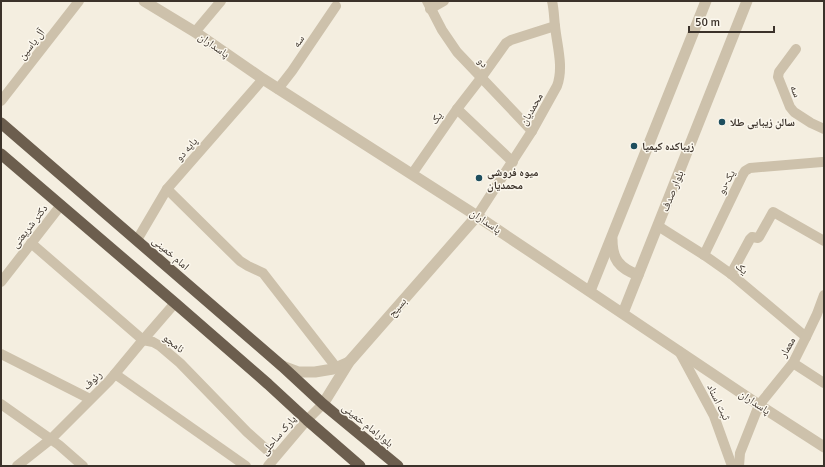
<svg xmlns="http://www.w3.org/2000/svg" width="825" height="467" font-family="Signika,'Noto Naskh Arabic',sans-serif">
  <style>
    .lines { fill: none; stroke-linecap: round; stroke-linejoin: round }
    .minor { stroke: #cdc1ab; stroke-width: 10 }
    .tertiary { stroke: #cdc1ab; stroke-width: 11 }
    .trunk { stroke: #6c5e4e; stroke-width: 11 }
    .poi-dot { fill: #1e4e5e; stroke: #fbf7ed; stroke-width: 1.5 }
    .labels { text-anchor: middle; stroke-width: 3; stroke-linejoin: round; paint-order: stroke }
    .street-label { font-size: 11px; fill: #3b322a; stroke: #fbf7ed }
    .poi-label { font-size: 11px; font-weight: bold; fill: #3b322a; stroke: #fbf7ed; text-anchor: start }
  </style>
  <rect width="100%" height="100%" fill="#f4eee0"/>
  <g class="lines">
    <g class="minor">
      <polyline points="427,1 442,30 457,52 532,131"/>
      <polyline points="430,9 444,1"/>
      <polyline points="195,32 221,1"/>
      <polyline points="796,49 779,72 778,77 790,107 794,112 811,123 824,129"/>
      <polyline points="278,89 292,71 336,6"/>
      <polyline points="1,101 79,1"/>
      <polyline points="457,109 513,162"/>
      <polyline points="412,174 457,109 481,78 506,43 511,40 555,26"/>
      <polyline points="167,189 240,261 248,266 263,273 336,367"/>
      <path d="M477,216L532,131L557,86C564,67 557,46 555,26C554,18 554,9 552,1"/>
      <polyline points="658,226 704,255 731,274 806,337"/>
      <polyline points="137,240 167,189 263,79"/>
      <polyline points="31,243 143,340 153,342 160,346 180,363 247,432 275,457"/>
      <polyline points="704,255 742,176 745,171 750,168 822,162 824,162"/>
      <polyline points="731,274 750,239 752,237 758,238 759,237 773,212 775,213 824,241"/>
      <polyline points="1,282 61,205"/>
      <polyline points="679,351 714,416 732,466"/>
      <polyline points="1,354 90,399"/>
      <polyline points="793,363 824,383"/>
      <polyline points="115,374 246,466"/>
      <polyline points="1,404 59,445 83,466"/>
      <polyline points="17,466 51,439 109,381 143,340 175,303"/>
      <polyline points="268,466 307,420 323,404"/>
      <polyline points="739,466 740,453 759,405 793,363 806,337 817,314 824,295"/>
    </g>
    <g class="tertiary">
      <polyline points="144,1 195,32 263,79 477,216 759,405 824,447"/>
      <path d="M612,239C612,259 619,268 638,275"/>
      <polyline points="590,291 706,1"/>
      <polyline points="623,313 747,1"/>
      <polyline points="282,366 298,372 315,372 333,369 349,362"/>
      <polyline points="323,404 349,362 477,216"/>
    </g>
    <g class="trunk">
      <polyline points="1,123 282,366 323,404 398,466"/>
      <polyline points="1,154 175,303 268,384 307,420 360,466"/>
    </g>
  </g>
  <g class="poi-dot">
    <circle cx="722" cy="122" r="4"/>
    <circle cx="634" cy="146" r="4"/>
    <circle cx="479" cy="178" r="4"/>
  </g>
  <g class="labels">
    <g class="street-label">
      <text transform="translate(298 41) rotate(-56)" y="4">سه</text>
      <text transform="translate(31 44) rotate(-52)" y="4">آل یاسین</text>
      <text transform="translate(214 45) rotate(35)" y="4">پاسداران</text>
      <text transform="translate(483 62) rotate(47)" y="4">دو</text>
      <text transform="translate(796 91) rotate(67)" y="4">سه</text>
      <text transform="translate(531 109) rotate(-60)" y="4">محمدیان</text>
      <text transform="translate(436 118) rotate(-55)" y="4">یک</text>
      <text transform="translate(186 149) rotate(-49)" y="4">پایه دو</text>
      <text transform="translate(726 182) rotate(-63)" y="4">یک-دو</text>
      <text transform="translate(672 191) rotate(-68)" y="4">بلوار صدف</text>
      <text transform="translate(486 221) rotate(34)" y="4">پاسداران</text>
      <text transform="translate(29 226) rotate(-52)" y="4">دکتر شریعتی</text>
      <text transform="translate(171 253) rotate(41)" y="4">امام خمینی</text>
      <text transform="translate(742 268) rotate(39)" y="4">یک</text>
      <text transform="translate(397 307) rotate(-49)" y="4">بسیح</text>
      <text transform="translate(174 343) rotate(38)" y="4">نامجو</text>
      <text transform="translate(787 347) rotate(-60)" y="4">معمار</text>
      <text transform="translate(92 380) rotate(-45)" y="4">رئوف</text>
      <text transform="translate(719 402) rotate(64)" y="4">ثبت اسناد</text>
      <text transform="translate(755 402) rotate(34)" y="4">پاسداران</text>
      <text transform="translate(368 425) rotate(39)" y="4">بلوارامام خمینی</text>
      <text transform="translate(278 435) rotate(-50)" y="4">پارک ساحلی</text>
    </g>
    <g class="poi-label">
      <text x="730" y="126">سالن زیبایی طلا</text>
      <text x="642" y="150">زیباکده کیمیا</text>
      <text x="487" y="176">میوه فروشی<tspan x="487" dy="13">محمدیان</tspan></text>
    </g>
  </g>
  <rect width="825" height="467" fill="none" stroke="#3b322a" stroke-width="4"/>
  <path d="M689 26v6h85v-6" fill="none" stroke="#3b322a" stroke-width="2"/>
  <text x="695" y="26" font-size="12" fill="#3b322a" stroke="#fbf7ed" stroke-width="3" paint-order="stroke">50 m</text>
</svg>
